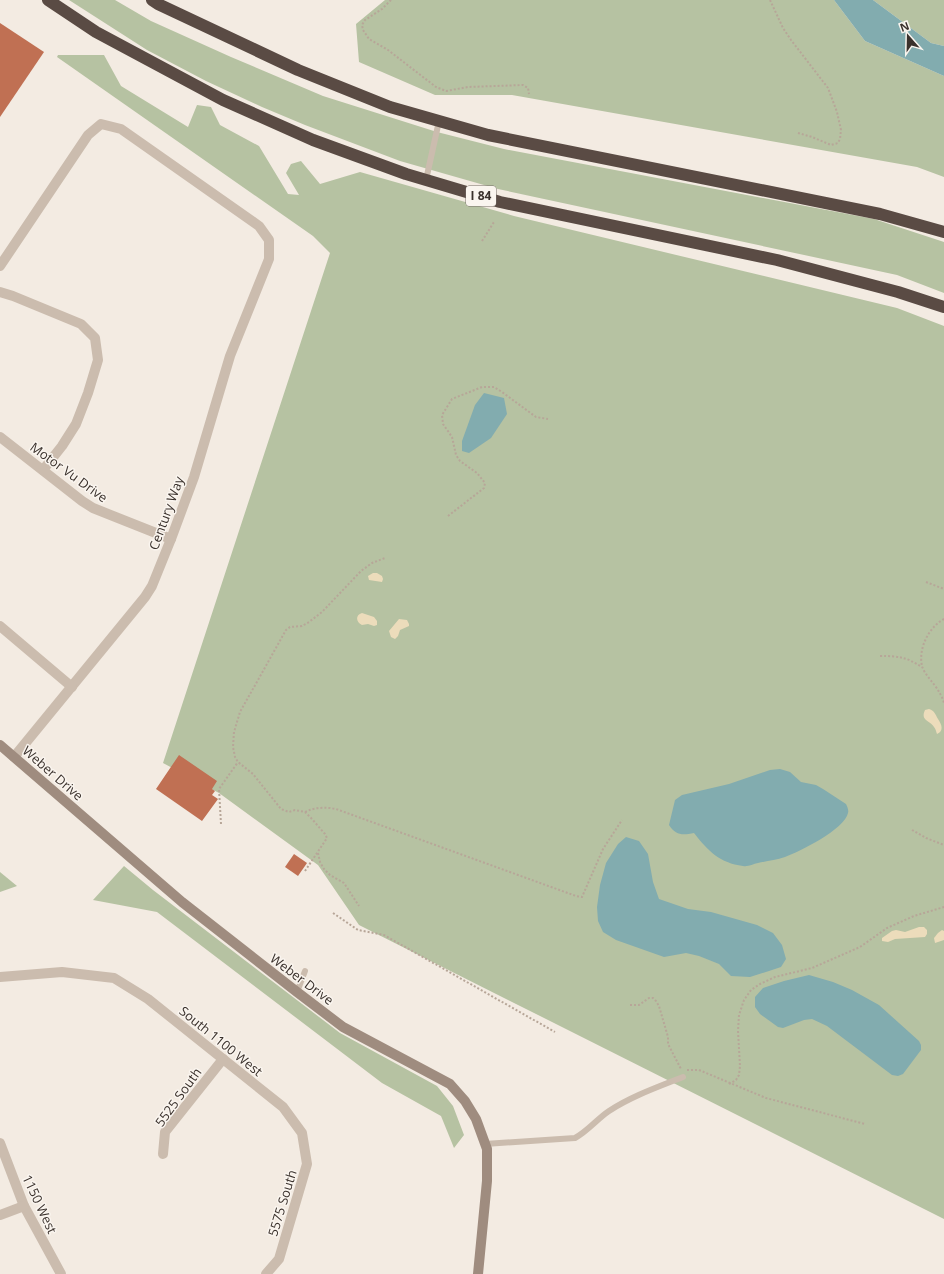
<svg xmlns="http://www.w3.org/2000/svg" width="944" height="1274" font-family="'Open Sans',sans-serif">
  <style>
    .green { fill: #b6c2a2 }
    .sand { fill: #ecdcbb }
    .water { fill: #82acaf }
    .building { fill: #c07053 }
    .lines { fill: none; stroke-linecap: round; stroke-linejoin: round }
    .path { stroke: #b7a698; stroke-width: 2; stroke-dasharray: 2 2; stroke-linecap: butt }
    .lane { stroke: #cbbcae; stroke-width: 6 }
    .street { stroke: #cbbcae; stroke-width: 10 }
    .secondary { stroke: #9f8c7f; stroke-width: 10 }
    .highway { stroke: #5a4b44; stroke-width: 12 }
    .labels { text-anchor: middle; stroke-width: 3; stroke-linejoin: round; paint-order: stroke }
    .shield { fill: #faf5ef; stroke: #746c66; stroke-width: 1 }
    .shield-label { font-size: 12px; font-weight: bold; fill: #3a312c }
    .street-label { font-size: 13px; fill: #3a312c; stroke: #faf5ef }
  </style>
  <rect width="100%" height="100%" fill="#f3ebe2"/>
  <g class="green">
    <polygon points="69,0 115,0 151,21 231,57 323,96 437,132 504,149 874,219 944,242 944,293 897,275 498,189 400,161 305,125 262,107 206,81 147,50"/>
    <polygon points="385,0 834,0 865,41 944,76 944,177 917,167 512,95 435,95 359,62 356,24"/>
    <polygon points="873,0 944,0 944,46 931,43"/>
    <polygon points="58,55 104,55 121,86 188,127 197,105 211,107 220,125 259,146 288,194 299,195 286,173 291,164 301,161 320,184 360,172 514,216 897,308 944,326 944,1219 359,925 318,865 219,793 163,763 330,253 313,236 57,57"/>
    <polygon points="124,866 153,890 340,1033 437,1086 453,1106 464,1135 454,1148 441,1116 382,1083 157,912 93,900"/>
    <polygon points="0,872 17,886 0,892"/>
  </g>
  <g class="sand">
    <polygon points="373,573 377,573 382,576 383,579 382,582 369,580 368,576"/>
    <path d="M362,613L374,617L377,621V625L374,626L368,624L362,625C356,622 355,615 362,613Z"/>
    <polygon points="399,619 407,620 409,624 409,626 400,630 398,636 395,639 391,637 389,631"/>
    <path d="M929,709C935,711 935,714 938,719C942,725 944,731 937,734C936,732 936,729 934,727C930,720 920,721 925,710Z"/>
    <polygon points="919,927 924,927 927,930 927,934 925,937 895,939 888,942 882,941 882,938 892,931 896,930 905,932"/>
    <polygon points="942,930 944,931 944,940 935,943 934,938 938,933"/>
  </g>
  <g class="water">
    <polygon points="834,0 873,0 931,43 944,46 944,76 865,41"/>
    <polygon points="484,393 504,398 507,414 491,438 469,453 462,451 462,441 475,405"/>
    <path d="M780,769L790,772L801,782L816,785L823,789L846,804C847,806 849,810 848,813C845,829 799,852 785,857C776,860 767,861 758,863C753,864 748,867 743,866C720,863 708,851 694,833C683,835 676,836 669,825L675,800L682,795L729,784L770,770Z"/>
    <polygon points="626,837 639,841 648,854 653,882 659,899 688,909 711,912 757,925 773,933 782,945 786,959 781,967 769,971 750,977 731,976 719,964 699,956 686,953 664,957 616,940 603,932 598,921 597,907 600,885 606,863 618,844"/>
    <polygon points="809,975 833,982 852,990 879,1005 919,1041 921,1045 921,1050 903,1074 898,1076 892,1075 827,1026 812,1019 804,1020 783,1028 778,1027 760,1014 755,1007 755,997 763,988 784,981"/>
  </g>
  <g class="building">
    <polygon points="0,23 44,52 0,117"/>
    <polygon points="179,755 217,781 212,789 215,791 212,795 218,799 202,821 156,789"/>
    <polygon points="294,854 307,863 298,876 285,867"/>
  </g>
  <g class="lines">
    <g class="path">
      <polyline points="391,0 382,9 365,20 362,25 363,30 369,39 388,50 436,87 446,91 468,87 523,85 528,88 529,94"/>
      <polyline points="770,0 783,28 791,40 828,88 837,112 841,130 840,139 838,143 831,145 812,137 798,133"/>
      <polyline points="482,241 494,222"/>
      <polyline points="448,516 484,488 485,483 477,473 460,461 456,455 452,437 443,424 442,415 452,399 482,387 494,387 502,392 536,417 548,419"/>
      <polyline points="926,582 944,589"/>
      <path d="M944,619C929,627 918,648 922,666C924,674 935,684 939,692C941,695 943,699 944,703"/>
      <path d="M880,656C899,656 906,657 922,667"/>
      <path d="M305,812C315,807 326,807 336,809L576,896L582,897L603,849L622,820"/>
      <polyline points="221,824 219,789 238,762"/>
      <polyline points="912,830 926,838 944,845"/>
      <polyline points="318,853 320,862 324,869 330,875 344,883 359,906"/>
      <polyline points="305,871 327,838 325,834 312,819 305,812 295,810 289,812 281,809 253,774 238,762 235,757 233,747 234,732 240,712 286,630 290,627 302,626 309,622 322,612 361,571 372,563 385,558"/>
      <polyline points="333,913 358,930 384,935 555,1032"/>
      <polyline points="630,1005 639,1005 649,998 653,998 656,1001 659,1006 668,1037 668,1044 681,1069"/>
      <polyline points="687,1070 699,1070 766,1098 865,1124"/>
      <polyline points="729,1084 736,1080 739,1075 740,1066 738,1031 739,1015 744,1000 751,990 760,984 775,977 812,968 860,947 887,928 914,916 944,907"/>
    </g>
    <g class="lane">
      <polyline points="426,180 439,121"/>
      <polyline points="297,992 305,971"/>
      <path d="M485,1144L575,1138C588,1131 597,1119 609,1111C632,1096 658,1087 683,1077"/>
    </g>
    <g class="street">
      <polyline points="0,266 88,135 101,124 121,129 259,226 269,240 269,259 230,356 194,477 171,539 152,586 145,597 14,757"/>
      <polyline points="0,292 13,296 81,324 95,338 98,360 88,393 76,424 62,446 43,470"/>
      <polyline points="0,437 82,501 93,508 171,539"/>
      <polyline points="0,626 72,687"/>
      <polyline points="0,977 62,972 114,978 148,999 283,1107 302,1133 307,1164 279,1259 266,1274"/>
      <polyline points="0,1143 24,1206 61,1274"/>
      <polyline points="163,1154 165,1132 223,1059"/>
      <polyline points="0,1215 24,1206"/>
    </g>
    <polyline class="secondary" points="0,745 182,902 297,992 343,1027 450,1084 465,1101 476,1119 487,1149 487,1181 478,1274"/>
    <g class="highway">
      <polyline points="48,0 96,32 223,100 313,140 406,174 500,202 777,260 898,292 944,307"/>
      <polyline points="152,0 158,4 298,70 390,107 488,135 880,214 944,232"/>
    </g>
  </g>
  <g class="labels">
    <rect class="shield" x="466" y="186" width="30" height="20" rx="3"/>
    <g class="shield-label">
      <text x="481" y="200">I 84</text>
    </g>
    <g class="street-label">
      <text transform="translate(69 472) rotate(36)" y="5">Motor Vu Drive</text>
      <text transform="translate(166 513) rotate(-70)" y="5">Century Way</text>
      <text transform="translate(53 773) rotate(41)" y="5">Weber Drive</text>
      <text transform="translate(302 979) rotate(37)" y="5">Weber Drive</text>
      <text transform="translate(221 1041) rotate(39)" y="5">South 1100 West</text>
      <text transform="translate(178 1097) rotate(-54)" y="5">5525 South</text>
      <text transform="translate(282 1203) rotate(-73)" y="5">5575 South</text>
      <text transform="translate(40 1204) rotate(65)" y="5">1150 West</text>
    </g>
  </g>
  <g transform="translate(908 36) rotate(340)" stroke="#faf5ef" stroke-width="3" paint-order="stroke">
  <path d="M0-3L7 15L0 10L-7 15Z" fill="#3a312c"/>
  <text y="-6" font-size="11" font-weight="bold" text-anchor="middle" fill="#3a312c">N</text>
  </g>
</svg>
